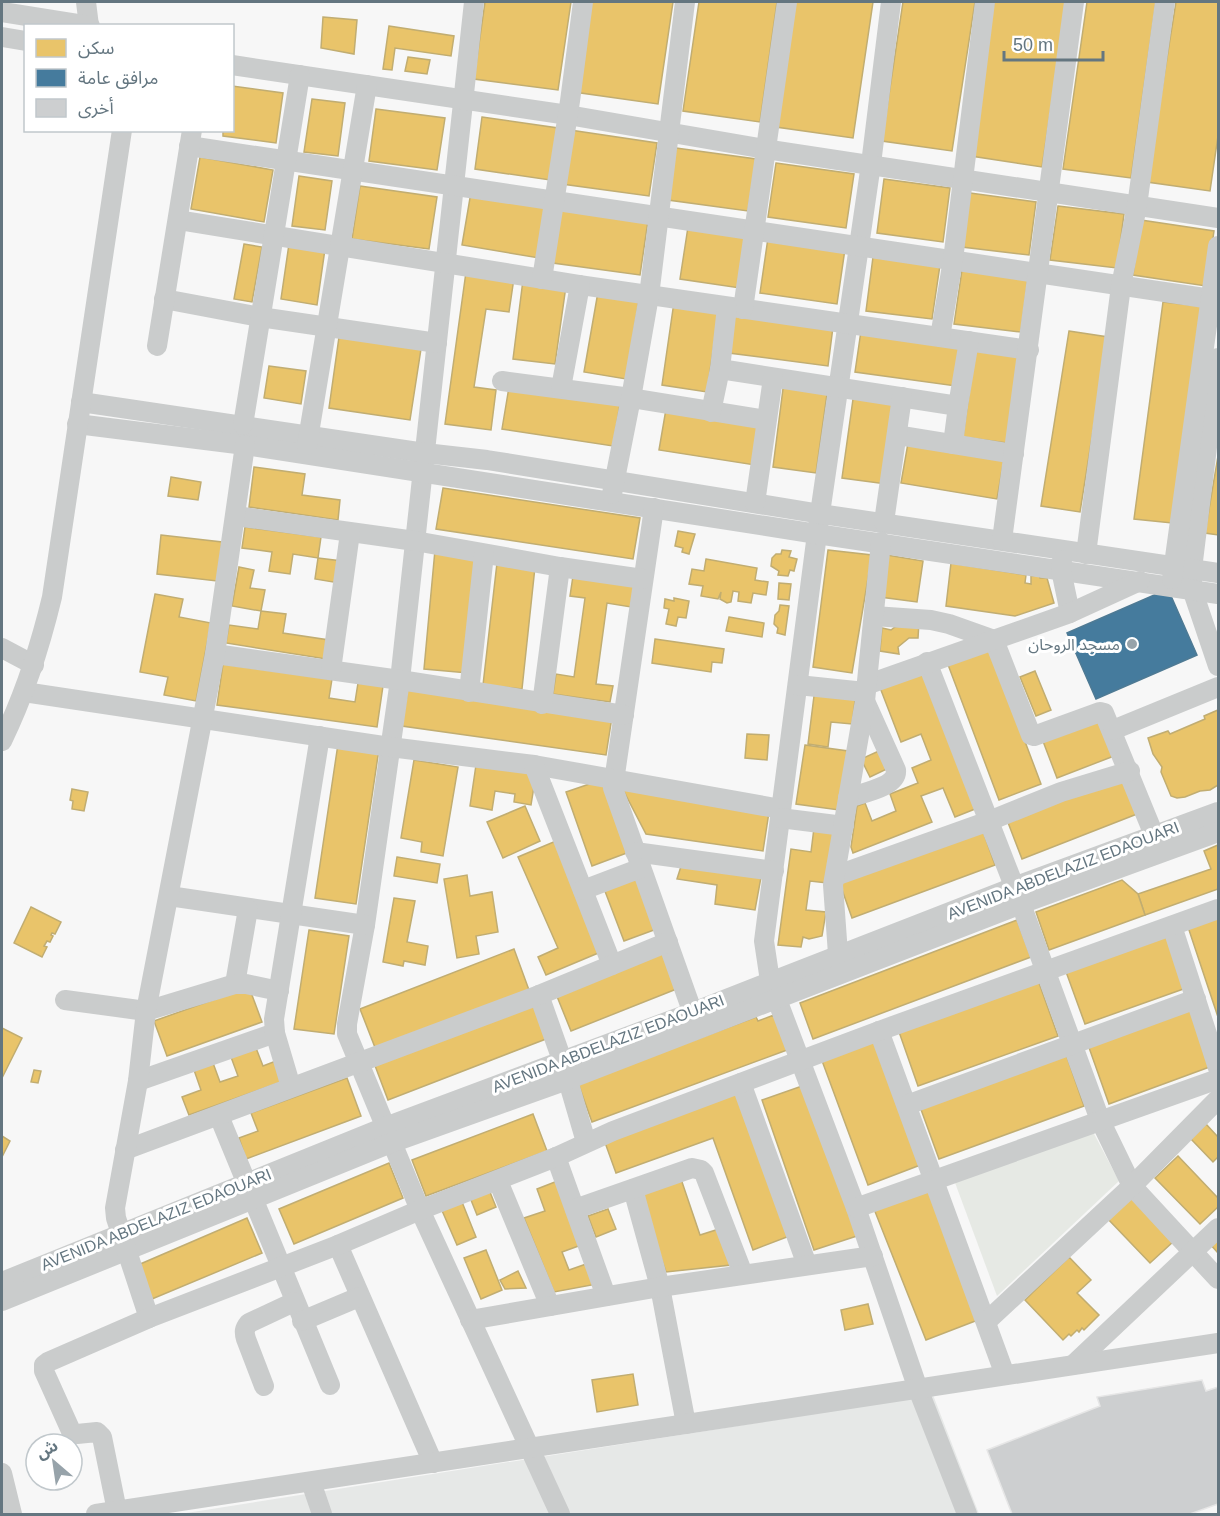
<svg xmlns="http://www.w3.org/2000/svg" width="1220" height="1516" font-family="Helvetica,'Noto Sans Arabic',sans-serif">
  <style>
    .built { fill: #e6e8e7 }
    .green { fill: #e6e9e4 }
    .homes { fill: #e9c46a; stroke: #c1ad71; stroke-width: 1.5 }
    .public { fill: #457b9d; stroke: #4e7a94; stroke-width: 1.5 }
    .building { fill: #cdcfd0; stroke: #e6e6e6; stroke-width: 1.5 }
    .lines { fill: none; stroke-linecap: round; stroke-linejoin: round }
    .minor { stroke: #cacccc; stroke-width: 20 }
    .poi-dot { fill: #97a3aa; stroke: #fff; stroke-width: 2 }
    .labels { text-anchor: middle; stroke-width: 6; stroke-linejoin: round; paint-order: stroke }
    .poi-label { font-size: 16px; fill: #647680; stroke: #fff; text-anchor: end }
    .street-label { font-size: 16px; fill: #647680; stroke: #fff }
  </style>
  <rect width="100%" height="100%" fill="#f7f7f7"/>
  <polygon class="built" points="933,1395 979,1514 180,1514"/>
  <polygon class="green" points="1092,1130 1119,1181 997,1296 954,1180"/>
  <g class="homes">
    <polygon points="485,2 571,2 558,90 474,79"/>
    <polygon points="588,2 673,2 658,104 574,92"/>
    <polygon points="699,2 777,2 760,122 683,111"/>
    <polygon points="795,2 873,2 853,138 776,127"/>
    <polygon points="903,2 975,2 952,151 882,141"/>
    <polygon points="994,2 1067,2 1042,167 971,156"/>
    <polygon points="1087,2 1156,2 1131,178 1063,169"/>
    <polygon points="1176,2 1218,2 1218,136 1210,191 1147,182"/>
    <polygon points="323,17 357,20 354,54 321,48"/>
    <polygon points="389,26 454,36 451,56 395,48 392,70 383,69"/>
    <polygon points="408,57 430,60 427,74 405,71"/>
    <polygon points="232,86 283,93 276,143 223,136 223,130 232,130"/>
    <polygon points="312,99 345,103 338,156 304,152"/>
    <polygon points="376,109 445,118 437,170 369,161"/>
    <polygon points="482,117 558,128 550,180 475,169"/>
    <polygon points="570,130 657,143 649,196 562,184"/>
    <polygon points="676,148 756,159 748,211 668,200"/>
    <polygon points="200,157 273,170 264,222 191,209"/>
    <polygon points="776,163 854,174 846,228 768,217"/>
    <polygon points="299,176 332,181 325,230 292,226"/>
    <polygon points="884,179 950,188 943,242 877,233"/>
    <polygon points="360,186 437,197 429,249 352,239"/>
    <polygon points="471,192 548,205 539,258 462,245"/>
    <polygon points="970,193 1036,202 1029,255 962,247"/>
    <polygon points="1058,206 1124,214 1117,268 1050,260"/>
    <polygon points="561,209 648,221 640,275 553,263"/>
    <polygon points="1141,220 1214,231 1206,286 1133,275"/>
    <polygon points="688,227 748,236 740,288 680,279"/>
    <polygon points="768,238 845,249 837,304 760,293"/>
    <polygon points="244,244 262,247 252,302 234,299"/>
    <polygon points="289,244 325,249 317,305 281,299"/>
    <polygon points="873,257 940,265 932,319 866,311"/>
    <polygon points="962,270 1028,278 1021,332 954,324"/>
    <polygon points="466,272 514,278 509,312 486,309 474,387 496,390 491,430 445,424"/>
    <polygon points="523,280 566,286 555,364 513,359"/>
    <polygon points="598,292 639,300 626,379 584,372"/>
    <polygon points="674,302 719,309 707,392 662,385"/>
    <polygon points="1163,302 1201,306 1172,523 1134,519"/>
    <polygon points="734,313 833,327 828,366 729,353"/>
    <polygon points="861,331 962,346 956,386 855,372"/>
    <polygon points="1069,331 1108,337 1080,512 1041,506"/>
    <polygon points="339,337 421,349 410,420 329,408"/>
    <polygon points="975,351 1018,357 1007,443 963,437"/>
    <polygon points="269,366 306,371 301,404 264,398"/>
    <polygon points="784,381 828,387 816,473 773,467"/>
    <polygon points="509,387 620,404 613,446 502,429"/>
    <polygon points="854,392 898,398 886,484 842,478"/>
    <polygon points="666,409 762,425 755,465 659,450"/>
    <polygon points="908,443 1004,459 997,499 901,483"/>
    <polygon points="1218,456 1218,535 1205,533"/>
    <polygon points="254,467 305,474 302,495 340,500 338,520 249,507"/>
    <polygon points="171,477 201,482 198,500 168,496"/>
    <polygon points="443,488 640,518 633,559 436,529"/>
    <polygon points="245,527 321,537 318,558 293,554 290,574 269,571 272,552 242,548"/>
    <polygon points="678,531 695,534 689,554 682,552 683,548 675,546"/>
    <polygon points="161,535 222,542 217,581 157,574"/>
    <polygon points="435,550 479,554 468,673 424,669"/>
    <polygon points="782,550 791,551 789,557 797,559 794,571 790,570 788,576 778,575 779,571 771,566 772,558 776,554 781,554"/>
    <polygon points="828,550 872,555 852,673 813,667"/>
    <polygon points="887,555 923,561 917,602 880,597"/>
    <polygon points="318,558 342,561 339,583 315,579"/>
    <polygon points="706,559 757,568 755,580 768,582 766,595 753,593 751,603 738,601 739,592 733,591 731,602 727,603 720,599 721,592 718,599 701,596 703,586 689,584 692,569 704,571"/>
    <polygon points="497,563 535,567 522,689 483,685"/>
    <polygon points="951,563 1026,575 1025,583 1031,584 1031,576 1039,575 1040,578 1047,578 1054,603 1015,616 946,606"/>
    <polygon points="239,567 254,570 250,588 265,590 261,611 232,606"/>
    <polygon points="573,576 634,584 631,607 607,603 596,684 613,686 610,702 553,694 556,674 574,677 585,598 570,596"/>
    <polygon points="779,583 791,584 789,600 778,599"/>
    <polygon points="155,594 183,599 179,617 211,623 196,701 164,695 168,677 140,672"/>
    <polygon points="674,598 689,601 686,618 678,617 676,626 666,624 669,609 664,608 665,599 674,601"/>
    <polygon points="780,605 789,606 785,635 777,633 778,628 774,624 775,615 779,611"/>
    <polygon points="261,611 286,614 283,633 329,640 326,659 226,643 229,625 258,629"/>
    <polygon points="729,617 764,623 762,637 726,631"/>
    <polygon points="919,622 918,638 909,638 898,647 899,654 880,651 882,628 891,630 895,627"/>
    <polygon points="655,639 724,649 722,663 712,662 711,672 652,663"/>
    <polygon points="989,646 1041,784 999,800 947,662"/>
    <polygon points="223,664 332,679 329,698 355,702 358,683 383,686 377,727 217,705"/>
    <polygon points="920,668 975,809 955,817 943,788 921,796 932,822 853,853 851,847 857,806 865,803 872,821 896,811 890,794 918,783 912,768 931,760 921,734 901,742 879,685"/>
    <polygon points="1035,671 1051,710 1036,716 1020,677"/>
    <polygon points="408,688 612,717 606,755 402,726"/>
    <polygon points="815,688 856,693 852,724 831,722 828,747 808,744"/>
    <polygon points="1218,710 1218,785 1210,790 1200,791 1185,797 1177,798 1171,796 1161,772 1162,767 1153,754 1148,738 1168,731 1170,734 1205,719 1204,716"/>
    <polygon points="1098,714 1114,756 1057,778 1041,736"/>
    <polygon points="747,734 769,735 767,760 745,758"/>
    <polygon points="338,744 379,749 356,904 315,898"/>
    <polygon points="805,745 848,751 839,810 796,804"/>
    <polygon points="881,750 889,768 870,777 861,759"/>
    <polygon points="414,760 458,767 443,856 421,852 422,842 401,838"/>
    <polygon points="476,765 536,774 531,805 514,802 515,794 495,791 492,810 470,806"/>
    <polygon points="1121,776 1137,814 1022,859 1007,820"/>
    <polygon points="607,778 632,851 592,866 566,792"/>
    <polygon points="619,782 769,812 763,851 646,834"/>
    <polygon points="72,789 88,792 84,811 72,809 73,801 70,800"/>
    <polygon points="525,806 540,841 503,858 487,822"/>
    <polygon points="814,828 834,830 827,883 810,881 806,910 826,912 822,936 809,939 803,937 801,947 778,945 791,849 811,852"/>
    <polygon points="982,828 995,865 852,918 839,881"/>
    <polygon points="556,841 603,951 546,975 538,957 558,948 518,857"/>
    <polygon points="1218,845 1218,889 1145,915 1138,894 1211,869 1204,851"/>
    <polygon points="397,857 440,864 437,883 394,876"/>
    <polygon points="683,860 762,872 755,910 715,904 717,885 677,879"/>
    <polygon points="641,872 662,927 624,941 603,886"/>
    <polygon points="467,875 470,896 492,892 498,932 476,936 479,954 457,958 444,879"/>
    <polygon points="1122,880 1138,894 1145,915 1049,950 1036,912"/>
    <polygon points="394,898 415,901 407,942 428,946 425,965 404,961 403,966 383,962"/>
    <polygon points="31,907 61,922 55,934 52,933 51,935 53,936 50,942 47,941 44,946 47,947 42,957 14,943"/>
    <polygon points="1218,913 1218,1017 1187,924"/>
    <polygon points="1017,920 1031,957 813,1039 800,1003"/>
    <polygon points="309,930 349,936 334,1034 294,1029"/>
    <polygon points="1169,931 1189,987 1085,1024 1065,969"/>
    <polygon points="514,949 529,990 376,1050 360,1009"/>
    <polygon points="664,951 679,988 571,1031 556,994"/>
    <polygon points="1038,980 1058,1036 918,1086 898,1029"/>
    <polygon points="249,987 262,1022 167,1056 154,1021"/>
    <polygon points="532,1002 546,1039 388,1100 374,1063"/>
    <polygon points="1193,1004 1215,1065 1109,1104 1087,1042"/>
    <polygon points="774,1015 787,1050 592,1122 578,1083 756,1017 758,1021"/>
    <polygon points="2,1028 22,1038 2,1078"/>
    <polygon points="876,1037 923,1164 868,1185 821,1058"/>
    <polygon points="256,1048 263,1066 276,1061 284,1081 189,1115 182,1097 201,1090 194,1070 213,1063 220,1082 238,1076 231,1057"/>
    <polygon points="1065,1051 1084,1106 939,1159 919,1104"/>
    <polygon points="34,1070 41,1071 38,1083 31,1082"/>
    <polygon points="347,1078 361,1116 246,1159 239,1138 258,1131 251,1113"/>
    <polygon points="805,1085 857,1236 814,1250 762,1100"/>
    <polygon points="739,1088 792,1235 753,1250 713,1138 616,1173 603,1137"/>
    <polygon points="533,1114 547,1151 426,1196 412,1160"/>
    <polygon points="1206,1124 1218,1137 1218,1157 1213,1162 1191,1139"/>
    <polygon points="2,1136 10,1141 2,1157"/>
    <polygon points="1178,1156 1218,1198 1218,1207 1200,1224 1155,1178"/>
    <polygon points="389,1163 403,1198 294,1244 279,1209"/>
    <polygon points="681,1179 700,1235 719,1229 731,1265 666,1272 639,1194"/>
    <polygon points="560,1180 584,1244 562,1252 569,1270 589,1263 597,1284 554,1292 524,1218 545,1211 537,1189"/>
    <polygon points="488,1187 496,1207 477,1215 469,1195"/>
    <polygon points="931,1187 983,1318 926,1340 874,1209"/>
    <polygon points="1132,1196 1174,1241 1150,1263 1107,1218"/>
    <polygon points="460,1197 476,1237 457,1245 440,1206"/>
    <polygon points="608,1209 616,1229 596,1237 588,1216"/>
    <polygon points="247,1218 262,1253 152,1299 138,1265"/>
    <polygon points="1218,1236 1218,1253 1210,1244"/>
    <polygon points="486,1250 502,1290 481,1299 464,1258"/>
    <polygon points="1069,1257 1091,1280 1077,1293 1099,1315 1084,1330 1082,1328 1079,1332 1077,1330 1071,1336 1069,1334 1063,1340 1025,1300"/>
    <polygon points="518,1271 526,1288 505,1289 500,1280"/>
    <polygon points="868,1304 873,1324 845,1330 841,1310"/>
    <polygon points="633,1374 638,1405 597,1412 592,1380"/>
  </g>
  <polygon class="public" points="1168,589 1197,655 1096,699 1067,633"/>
  <polygon class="building" points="1202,1380 1206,1391 1218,1387 1218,1504 1190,1514 1012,1514 987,1450 1100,1406 1097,1397"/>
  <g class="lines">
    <g class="minor">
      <polyline points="86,2 89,26"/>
      <polyline points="474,2 400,680 365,925 347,1024 347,1034 420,1210 560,1514"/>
      <polyline points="891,2 871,164 817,534 764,941 770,981 856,1208 918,1389 967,1514"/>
      <polyline points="2,12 90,26"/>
      <polyline points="2,37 26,41"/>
      <polyline points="232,65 568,115 765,149 1218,218"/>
      <polyline points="189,146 1218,300"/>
      <polyline points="178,220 580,285 1029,350"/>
      <polyline points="542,279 570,101 583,2"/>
      <polyline points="164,299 260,317 437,343"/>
      <polyline points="743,309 787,2"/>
      <polyline points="940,337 953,260 985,2"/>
      <polyline points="157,346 192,130"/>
      <polyline points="1218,358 1192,569 1192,589 1218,666"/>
      <polyline points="720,369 958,406"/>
      <polyline points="502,381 631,398 766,420"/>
      <polyline points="561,388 580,285"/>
      <polyline points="81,402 425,453 487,460 821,514 1218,573"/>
      <polyline points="711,412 720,369 727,307"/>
      <polyline points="77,424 245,445 817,534 1218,594"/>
      <polyline points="243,425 300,75"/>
      <polyline points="897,435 1014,454"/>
      <polyline points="953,444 958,406 969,341"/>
      <polyline points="307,445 367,85"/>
      <polyline points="612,494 631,398 649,296 685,2"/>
      <polyline points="755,503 773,378"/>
      <polyline points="654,508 613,788 696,1022"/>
      <polyline points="236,516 415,541 560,567 643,579"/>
      <polyline points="884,522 902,397"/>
      <polyline points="1002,540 1074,2"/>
      <polyline points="1086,554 1121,286 1137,206 1165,2"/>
      <polyline points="1062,560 1061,570 1070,613"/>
      <polyline points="1172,579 1218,246"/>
      <polyline points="874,616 931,620 949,624 994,640 1031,735 1034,736 1100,712 1104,713 1154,835"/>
      <polyline points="2,648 34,665"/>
      <polyline points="215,654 400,680 624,715"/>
      <polyline points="927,662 1021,904 1100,1120 1132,1186 1218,1279"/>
      <polyline points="331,670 350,533"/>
      <polyline points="798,685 865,692"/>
      <polyline points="866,685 1070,613 1140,581"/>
      <polyline points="24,692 390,747 534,765 781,809"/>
      <polyline points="469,692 484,554"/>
      <polyline points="542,704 560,567"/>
      <polyline points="1113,730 1218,687"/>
      <path d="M2,741C25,694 40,647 52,597L122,130"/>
      <polyline points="534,765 612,965"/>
      <path d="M848,798C862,793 898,787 896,770L865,701"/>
      <polyline points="780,818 844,826"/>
      <polyline points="635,852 774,871"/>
      <polyline points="835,876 989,821 1061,792 1130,771"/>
      <polyline points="583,890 641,868"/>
      <polyline points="169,896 365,925"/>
      <polyline points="1172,926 1218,1068"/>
      <polyline points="838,954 833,885 865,701 881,542"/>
      <polyline points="235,984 248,909"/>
      <polyline points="539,995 562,1060 586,1142"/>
      <polyline points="65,1000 146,1011 235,984 246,984 279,991"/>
      <polyline points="879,1031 1005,1375"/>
      <polyline points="138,1081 275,1033"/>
      <polyline points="741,1083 807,1265"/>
      <polyline points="291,1087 275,1033 274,1019 320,736"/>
      <polyline points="907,1105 1196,999"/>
      <polyline points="219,1116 330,1385"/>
      <polyline points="125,1150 539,995 668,942"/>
      <polyline points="556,1157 606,1296"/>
      <polyline points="498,1181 550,1306"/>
      <polyline points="633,1189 660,1287 686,1424"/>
      <polyline points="856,1208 1218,1079"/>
      <polyline points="575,1209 692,1168 701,1170 704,1173 743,1274"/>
      <polyline points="338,1245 433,1463"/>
      <polyline points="2,1282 385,1127 693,1012 1014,887 1218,812"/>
      <polyline points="2,1301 391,1143 567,1080 1021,904 1218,832"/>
      <polyline points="149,1318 116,1218 115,1208 138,1081 146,1011 215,654 245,445"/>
      <polyline points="470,1320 660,1287 873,1256"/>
      <polyline points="302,1321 359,1297"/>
      <polyline points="987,1321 1132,1186 1218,1099"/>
      <polyline points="1073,1365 1218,1228"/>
      <path d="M264,1386L246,1339C244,1332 244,1329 249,1323L294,1302"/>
      <polyline points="2,1473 12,1514"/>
      <polyline points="311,1482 322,1514"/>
      <polyline points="117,1511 102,1437 97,1432 77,1434 71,1431 44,1371 44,1365 48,1362 149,1318 338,1245 420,1210 556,1157 613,1131 879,1031 1218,909"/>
      <polyline points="96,1514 1218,1343"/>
    </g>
  </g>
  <circle class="poi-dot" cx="1132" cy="644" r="6"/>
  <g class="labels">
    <g class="poi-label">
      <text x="1120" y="650">مسجد الروحان</text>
    </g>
    <g class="street-label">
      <text transform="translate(1063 870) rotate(-21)" y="6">AVENIDA ABDELAZIZ EDAOUARI</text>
      <text transform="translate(608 1043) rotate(-21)" y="6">AVENIDA ABDELAZIZ EDAOUARI</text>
      <text transform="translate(156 1219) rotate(-22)" y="6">AVENIDA ABDELAZIZ EDAOUARI</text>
    </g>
  </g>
  <rect width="1220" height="1516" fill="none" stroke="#647680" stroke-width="6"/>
  <rect x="24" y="24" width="210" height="108" fill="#ffffff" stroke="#c1c8cc" stroke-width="1.5"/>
  <rect x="36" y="39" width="30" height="18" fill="#e9c46a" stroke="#c1c8cc" stroke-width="1.5"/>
  <text x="78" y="54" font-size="18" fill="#647680">سكن</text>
  <rect x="36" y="69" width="30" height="18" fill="#457b9d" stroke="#c1c8cc" stroke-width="1.5"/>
  <text x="78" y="84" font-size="18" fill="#647680">مرافق عامة</text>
  <rect x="36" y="99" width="30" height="18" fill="#cdcfd0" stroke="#c1c8cc" stroke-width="1.5"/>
  <text x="78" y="114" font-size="18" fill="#647680">أخرى</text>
  <g transform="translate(54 1462) rotate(331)"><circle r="28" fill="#ffffff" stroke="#c1c8cc" stroke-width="1.5"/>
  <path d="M0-4.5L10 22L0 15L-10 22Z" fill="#97a3aa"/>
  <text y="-9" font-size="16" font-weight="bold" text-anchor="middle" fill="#647680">ش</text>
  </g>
  <path d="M1004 51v9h99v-9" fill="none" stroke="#647680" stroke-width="3"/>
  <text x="1013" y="51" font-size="18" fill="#647680" stroke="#ffffff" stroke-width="4.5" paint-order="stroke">50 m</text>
</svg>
